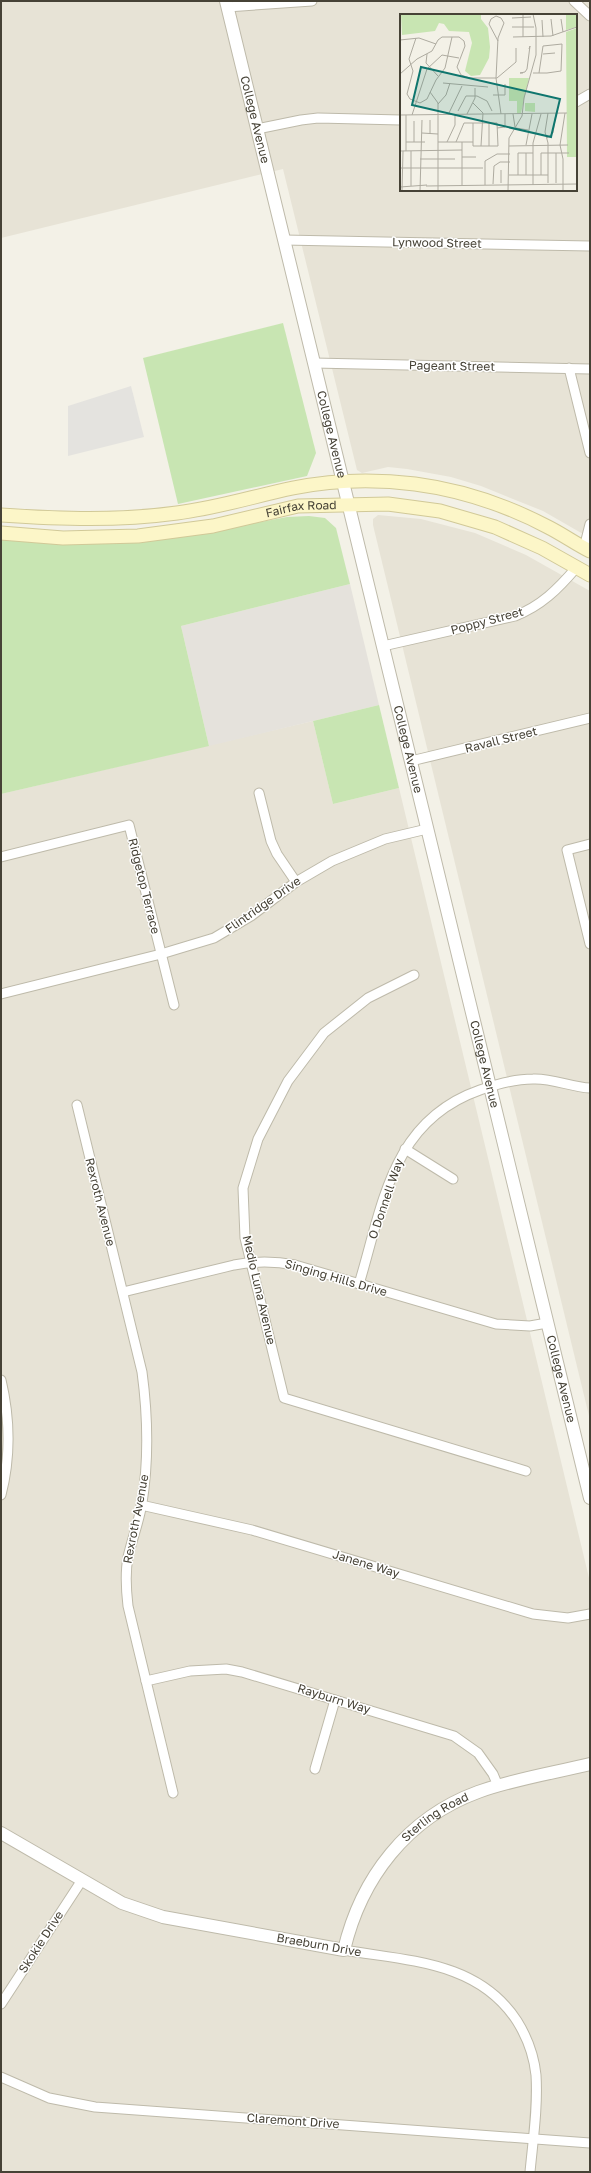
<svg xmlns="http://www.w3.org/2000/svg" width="591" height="2173" font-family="'Golos Text',sans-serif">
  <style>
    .residential { fill: #e7e3d6; fill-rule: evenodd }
    .industrial { fill: #e5e2dc }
    .green { fill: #c8e5b2 }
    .parking { fill: #e4e3df }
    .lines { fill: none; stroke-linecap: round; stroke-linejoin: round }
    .minor-casing { stroke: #bebaaa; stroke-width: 11 }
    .tertiary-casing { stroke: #bebaaa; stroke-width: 14 }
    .secondary-casing { stroke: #d1c998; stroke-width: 15 }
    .minor { stroke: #fff; stroke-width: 9 }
    .tertiary { stroke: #fff; stroke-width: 12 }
    .secondary { stroke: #fcf6c8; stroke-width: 13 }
    .labels { text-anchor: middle; stroke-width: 3; stroke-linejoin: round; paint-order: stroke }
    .street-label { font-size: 12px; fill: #464236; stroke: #fff }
    .inset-road { fill: none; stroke: #aeaba0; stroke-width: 1 }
    .view { fill: #0f766e; fill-opacity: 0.15; stroke: #0f766e; stroke-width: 2 }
    .inset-edge { fill: none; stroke: #464236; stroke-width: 2 }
  </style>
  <rect width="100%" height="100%" fill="#f3f1e7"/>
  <g class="residential">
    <path d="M1,1H590V538L543,511L481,486L451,477L407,469L388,467L362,473L357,470L283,169L1,238ZM401,15H576V190H401Z"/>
    <polygon points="378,515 421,519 475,533 526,555 590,591 590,1420 373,525 373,519"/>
    <polygon points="313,721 333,804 399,788 590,1582 590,2172 1,2172 1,794"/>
  </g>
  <polygon class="industrial" points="350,584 379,705 209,746 181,626"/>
  <g class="green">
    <polygon points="283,323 316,453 307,476 178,504 143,358"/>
    <polygon points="309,516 325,518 336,528 350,584 181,626 209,746 1,794 1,536 219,530 287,517"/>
    <polygon points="379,705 399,788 333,804 313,721"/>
  </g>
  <polygon class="parking" points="131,386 144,437 68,456 68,406"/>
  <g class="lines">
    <defs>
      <g id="minor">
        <polyline points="574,1 590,16"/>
        <polyline points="227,7 312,1"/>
        <polyline points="576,102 590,94"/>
        <polyline points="257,129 301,120 318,118 401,120"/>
        <polyline points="284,240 590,246"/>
        <polyline points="314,363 590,369"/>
        <polyline points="569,368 590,453"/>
        <polyline points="584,548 590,524"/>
        <path d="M383,646L515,616C541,606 558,589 576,568"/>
        <polyline points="411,761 590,718"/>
        <polyline points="259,793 271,841 277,854 296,882"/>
        <polyline points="590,844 567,850 590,944"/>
        <polyline points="1,857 129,825 174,1005"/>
        <polyline points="414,975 368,998 324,1033 288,1081 258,1139 243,1188 245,1238 284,1398 526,1471"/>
        <polyline points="1,994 161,954 214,938 251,916 296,882 332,861 385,839 427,829"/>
        <path d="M77,1105L142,1372C148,1417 149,1459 142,1503C139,1522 132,1539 128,1557C125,1573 126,1589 128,1606L173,1793"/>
        <polyline points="405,1149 453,1179"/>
        <path d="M359,1284C383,1205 391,1121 480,1090C497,1084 515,1079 533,1079C552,1078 571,1087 590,1088"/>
        <path d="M123,1292L234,1265C255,1261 274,1261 295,1265L496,1324L530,1326L547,1323"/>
        <path d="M1,1380C10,1418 11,1456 1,1495"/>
        <polyline points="141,1505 252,1530 533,1614 568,1618 590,1614"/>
        <polyline points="146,1681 190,1671 226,1669 242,1672 335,1700 454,1736 478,1753 493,1774 498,1786"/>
        <polyline points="315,1769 335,1700"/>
        <path d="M344,1950C408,1961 478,1961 517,2021C527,2037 534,2056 536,2075C538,2107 533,2140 530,2172"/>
        <polyline points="1,2004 82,1880"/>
        <polyline points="1,2077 49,2098 95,2107 590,2143"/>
      </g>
      <g id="tertiary">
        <path id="s1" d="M226,1L590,1498"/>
        <path id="s2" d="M1,1833L122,1903L163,1917L344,1950C361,1878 407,1818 478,1792C514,1779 553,1773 590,1764"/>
      </g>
      <g id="secondary">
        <path d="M1,515C61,519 118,521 177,513C217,508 255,496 293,488C333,480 375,479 415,484C461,490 506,505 548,527C562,534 576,544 590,551"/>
        <path id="s3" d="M1,533L63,538L138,536L213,526L298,506L388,504L440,511L495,527L542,548L590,575"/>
      </g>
    </defs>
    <use href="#minor" class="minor-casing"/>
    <use href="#tertiary" class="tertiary-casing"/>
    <use href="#secondary" class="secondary-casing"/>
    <use href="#minor" class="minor"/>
    <use href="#tertiary" class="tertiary"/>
    <use href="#secondary" class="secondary"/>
  </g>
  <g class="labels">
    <g class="street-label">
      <text dy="4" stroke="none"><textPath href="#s1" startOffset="122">College Avenue</textPath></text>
      <text transform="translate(437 243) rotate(1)" y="4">Lynwood Street</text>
      <text transform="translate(452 366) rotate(1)" y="4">Pageant Street</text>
      <text dy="4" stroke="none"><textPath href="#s1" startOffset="446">College Avenue</textPath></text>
      <text dy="4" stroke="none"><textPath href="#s3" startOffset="303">Fairfax Road</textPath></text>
      <text transform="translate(487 621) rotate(-15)" y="4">Poppy Street</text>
      <text transform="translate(501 740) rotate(-14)" y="4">Ravall Street</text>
      <text dy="4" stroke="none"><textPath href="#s1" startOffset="770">College Avenue</textPath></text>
      <text transform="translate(144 886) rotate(76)" y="4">Ridgetop Terrace</text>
      <text transform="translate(263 905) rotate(-35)" y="4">Flintridge Drive</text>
      <text dy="4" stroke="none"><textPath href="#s1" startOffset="1094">College Avenue</textPath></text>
      <text transform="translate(386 1199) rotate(-71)" y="4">O Donnell Way</text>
      <text transform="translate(100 1202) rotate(76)" y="4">Rexroth Avenue</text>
      <text transform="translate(336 1278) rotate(16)" y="4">Singing Hills Drive</text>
      <text transform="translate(259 1290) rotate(77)" y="4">Medio Luna Avenue</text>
      <text dy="4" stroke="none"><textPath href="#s1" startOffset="1418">College Avenue</textPath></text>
      <text transform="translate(136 1519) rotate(-79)" y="4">Rexroth Avenue</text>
      <text transform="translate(366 1564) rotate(17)" y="4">Janene Way</text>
      <text transform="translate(334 1699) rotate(17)" y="4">Rayburn Way</text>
      <text dy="4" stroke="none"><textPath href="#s2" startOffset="533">Sterling Road</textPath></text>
      <text transform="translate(41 1942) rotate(-57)" y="4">Skokie Drive</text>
      <text transform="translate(319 1945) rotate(10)" y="4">Braeburn Drive</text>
      <text transform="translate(293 2121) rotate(4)" y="4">Claremont Drive</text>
    </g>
  </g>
  <g transform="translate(400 14)">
    <rect width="177" height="177" fill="#f3f1e7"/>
    <path d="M1,0H81V5L88,14L90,33L89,44L80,61L71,62L65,57L72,29L69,18L49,17L44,10L39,9L35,17L2,21ZM166,0H177V13L166,16ZM177,14V143H167L166,18ZM109,64H129L121,99H117V87H109ZM125,89H135V98L125,97Z" fill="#c8e5b2"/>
    <path class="inset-road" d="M123,0V23M112,4L131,3M151,5L153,22M161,5L163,18M142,6L143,23M112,13H134M113,23L151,22L177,13M16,24L9,45L13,57L7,80L10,85L20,89L27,85L36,66L45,54L52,23M0,26L19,24L36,30M98,27L89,10L91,5L96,2L101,4L104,9L98,24L96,64L101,100M27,40L26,49L38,62M143,40L155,39M123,59H120L125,58L127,55L130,32L129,35M133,59H147L161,57L162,30L143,32L139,59M0,60L17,45L32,37L38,26L42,23H59L64,27L65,32L57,53L61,61L70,64H97L116,48V34M43,69L88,73M30,78L38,89V177M93,81H105V70M73,89L83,99L81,132M38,90L46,81L50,69M58,97L66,82H77L87,87L92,97M148,99L145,118L148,129V169M67,100L75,84V74M113,100L115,113M0,101L167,99M12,101L27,55L42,41L59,44M48,101L62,72M89,109V132M97,114L105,113V100M116,114L128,116M22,119L38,120M30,120V106M147,124L153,119L156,99M6,128H25M14,128V107M38,128H73M47,128L55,111V101M56,128L64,109H97L98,132H73V109M126,131L132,100M109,132L168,131M0,137L62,136M6,137V101M62,143H76M20,145H55M0,154H83M101,156V169M109,161H148M118,161V139H133M126,161V139M141,161V139H169M156,169V139M93,170L94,152L100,148H110M62,171V128M85,171V147L97,140H110M133,171V129L141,100M11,172V137M26,172L177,170M0,173L27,171M2,177L3,137M20,177L22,106M108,177L109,124L122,102L124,84L136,41V14L133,0M163,177V145L160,131L165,99"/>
    <path class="view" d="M21,53L160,85L151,123L12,91Z"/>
    <rect width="177" height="177" class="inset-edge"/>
  </g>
  <rect width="591" height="2173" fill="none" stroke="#464236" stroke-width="4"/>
</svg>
